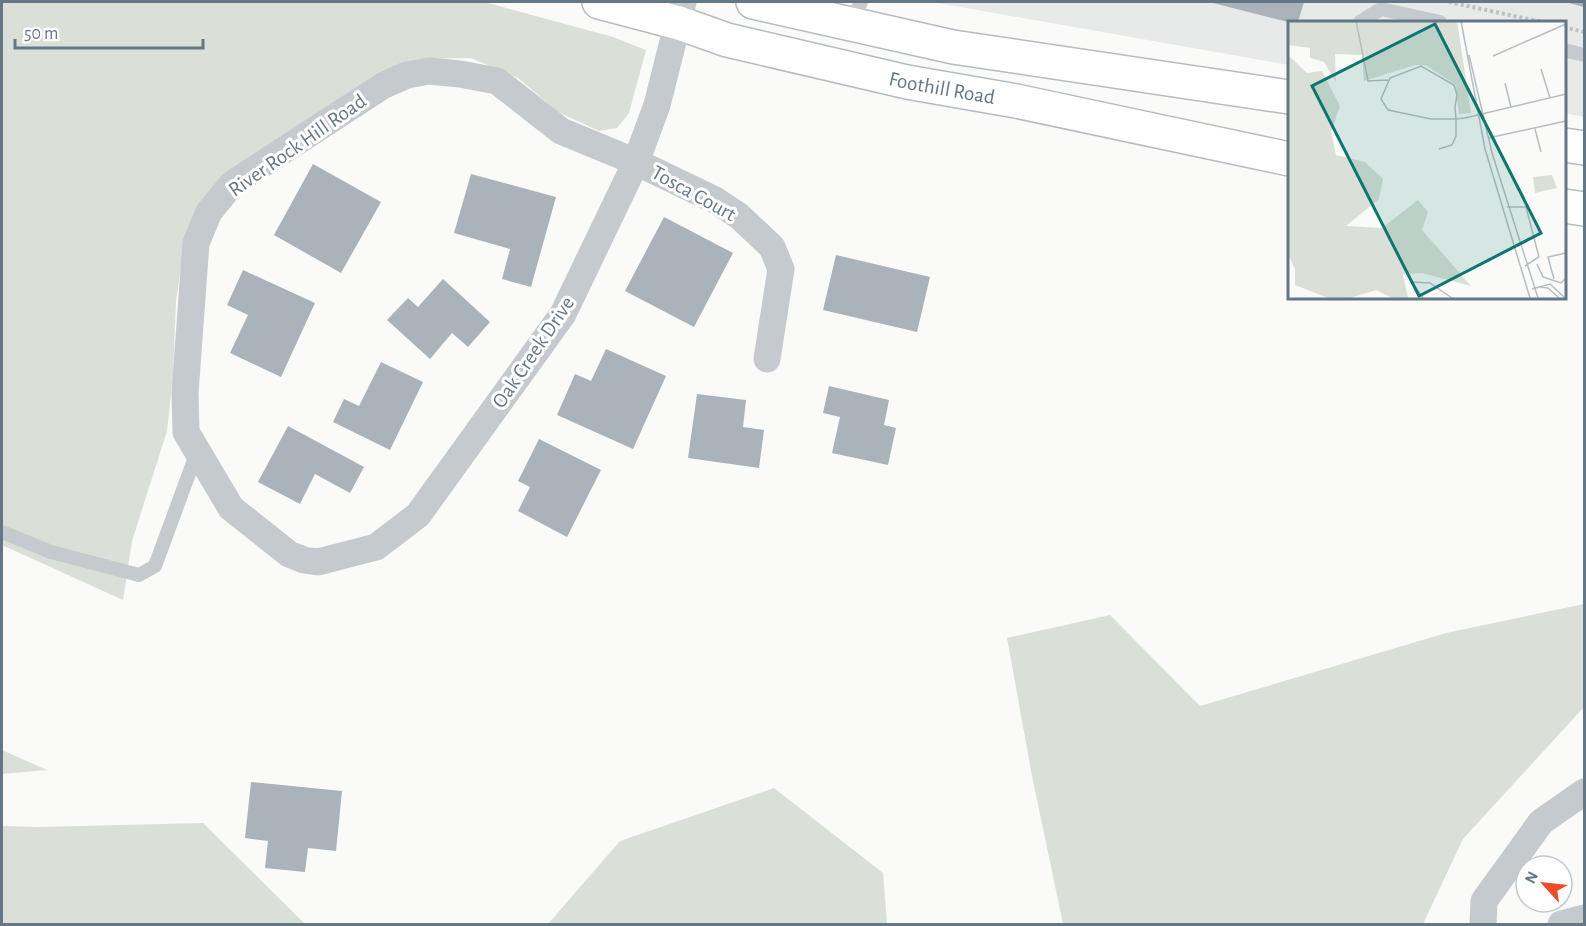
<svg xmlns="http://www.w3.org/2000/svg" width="1586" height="926" font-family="'Alegreya Sans',sans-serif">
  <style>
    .built { fill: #e8e9e9 }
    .green { fill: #dae0d7 }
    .building { fill: #aab3ba }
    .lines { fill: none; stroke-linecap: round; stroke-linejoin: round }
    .secondary-casing { stroke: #b5bcc1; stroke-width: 36 }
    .path { stroke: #bdc1c3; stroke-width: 4; stroke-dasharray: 3 3; stroke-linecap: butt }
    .service { stroke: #c5cace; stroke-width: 14 }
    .minor { stroke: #c5cace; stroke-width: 27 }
    .secondary { stroke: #fff; stroke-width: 33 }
    .labels { text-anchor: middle; stroke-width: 6; stroke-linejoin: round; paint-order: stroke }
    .street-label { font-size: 21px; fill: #647784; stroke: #fff }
    .inset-road { fill: none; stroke: #b5bec3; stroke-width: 1.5 }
    .view { fill: #0f766e; fill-opacity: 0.15; stroke: #0f766e; stroke-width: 3 }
    .inset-edge { fill: none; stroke: #647784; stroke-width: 3 }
  </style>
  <rect width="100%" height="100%" fill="#fafaf8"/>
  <polygon class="built" points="932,2 1584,2 1584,117 1564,113 1564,22 1289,22 1289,65"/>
  <g class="green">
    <polygon points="2,2 484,2 613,37 646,50 629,113 617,128 599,131 558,112 518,78 471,58 424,59 379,72 268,146 185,242 176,301 173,374 167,431 132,541 123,600 2,545"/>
    <polygon points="1584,604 1584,707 1463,839 1423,924 1063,924 1032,776 1007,638 1110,615 1200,706 1446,633"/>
    <polygon points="2,750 47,770 2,774"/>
    <polygon points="774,788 883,873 887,924 548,924 620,841"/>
    <polygon points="203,823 305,924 2,924 2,826 39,827"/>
  </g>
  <g class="building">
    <polygon points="1209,2 1304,2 1298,22 1288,22"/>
    <polygon points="1565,2 1584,2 1584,7"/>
    <polygon points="313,164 381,202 341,273 274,235"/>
    <polygon points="471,174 556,197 531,287 502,279 510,249 454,233"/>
    <polygon points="664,217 733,253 694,327 625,291"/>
    <polygon points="836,255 930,277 917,332 823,310"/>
    <polygon points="243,270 315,303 281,377 230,353 248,315 227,305"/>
    <polygon points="443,279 490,322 468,347 452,333 430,359 387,320 408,298 418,307"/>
    <polygon points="606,349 666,376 633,449 557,415 575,374 591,381"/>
    <polygon points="381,362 423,382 390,450 333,422 344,399 359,406"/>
    <polygon points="829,386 889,400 884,425 896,428 888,465 832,453 840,417 823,413"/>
    <polygon points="697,394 746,400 743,427 764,430 759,468 688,458"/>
    <polygon points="288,426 364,467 350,493 315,474 300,504 258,482"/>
    <polygon points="539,439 601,470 567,537 518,511 530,487 518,481"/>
    <polygon points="251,782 342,791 336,851 308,848 305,872 265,868 268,841 245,838"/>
  </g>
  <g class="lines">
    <defs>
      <g id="secondary">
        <path id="s1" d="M599,2L679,23L727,40L907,82L1016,101L1289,159"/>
        <polyline points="753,2 953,47 1289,97"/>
        <polyline points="1564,145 1584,148"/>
        <polyline points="1564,206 1584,209"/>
      </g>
    </defs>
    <use href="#secondary" class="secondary-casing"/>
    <g class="path">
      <polyline points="1449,2 1542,22"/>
      <polyline points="1564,27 1584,32"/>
    </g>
    <g class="service">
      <polyline points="1360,22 1381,9 1440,22"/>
      <polyline points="850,24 861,2"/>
      <polyline points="1564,50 1584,55"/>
      <polyline points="2,532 51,552 139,575 155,566 197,452"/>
    </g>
    <g class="minor">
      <polyline points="683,2 657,105 636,162 563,314 418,515 376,547 318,562 304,560 289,554 231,508 186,432 185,393 196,243 209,212 232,184 384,85 407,75 429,71 460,74 497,81 561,131 636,162 715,200 739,216 772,247 781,269 767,359"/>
      <polyline points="1483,924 1484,901 1541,822 1584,792"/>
      <polyline points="1561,924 1584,918"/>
    </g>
    <use href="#secondary" class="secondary"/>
  </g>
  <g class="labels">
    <g class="street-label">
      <text dy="7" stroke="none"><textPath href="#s1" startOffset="354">Foothill Road</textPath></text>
      <text transform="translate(297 145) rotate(-35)" y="7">River Rock Hill Road</text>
      <text transform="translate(694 193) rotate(29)" y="7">Tosca Court</text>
      <text transform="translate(533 352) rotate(-56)" y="7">Oak Creek Drive</text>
    </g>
  </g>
  <g transform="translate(1288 21)">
    <rect width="278" height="278" fill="#fafaf8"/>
    <path d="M0,0H169L183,92L171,93L167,63L137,44H127L76,60L74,34L47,33L48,61L36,41L22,37V27L0,24ZM0,34L19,52L34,50L52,85L43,111L48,134L77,141L95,158L91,178L58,205L94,207L130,179L140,191L134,209L183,265L134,252L115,253L120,277H104L88,269L62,277H40L7,264V248L0,233ZM264,154L269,167L247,172L245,156Z" fill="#dae0d7"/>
    <path class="inset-road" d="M68,0L80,60L100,59M173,0L197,128L242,277M181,34L204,132L250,277M205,35L278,3M253,48L262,77M217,62L223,86M247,108L253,131M200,117L278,100M151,128L164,124L168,115V98L167,86L169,74L166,64L133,45L102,57L93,78L100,89L143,98H168L177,97L278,73M219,186H238L251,236L237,245M249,243L255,256L273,262L278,257M266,258L260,236L278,232M252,266L260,267L271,277M244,268L262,263L277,277M135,277L124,261L142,262L164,277"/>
    <path class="view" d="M147,3L253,212L131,275L24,65Z"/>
    <rect width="278" height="278" class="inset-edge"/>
  </g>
  <rect width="1586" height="926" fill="none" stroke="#647784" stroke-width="6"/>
  <g transform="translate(1544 884) rotate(297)"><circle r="28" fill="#ffffff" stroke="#c1c9ce" stroke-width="1.5"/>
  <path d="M0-4.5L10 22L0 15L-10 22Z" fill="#ea4d28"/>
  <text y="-9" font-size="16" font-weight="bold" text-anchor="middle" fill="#647784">N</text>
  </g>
  <path d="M15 39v9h188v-9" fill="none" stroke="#647784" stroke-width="3"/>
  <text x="24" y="39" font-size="18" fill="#647784" stroke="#ffffff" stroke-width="4.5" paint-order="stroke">50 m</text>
</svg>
